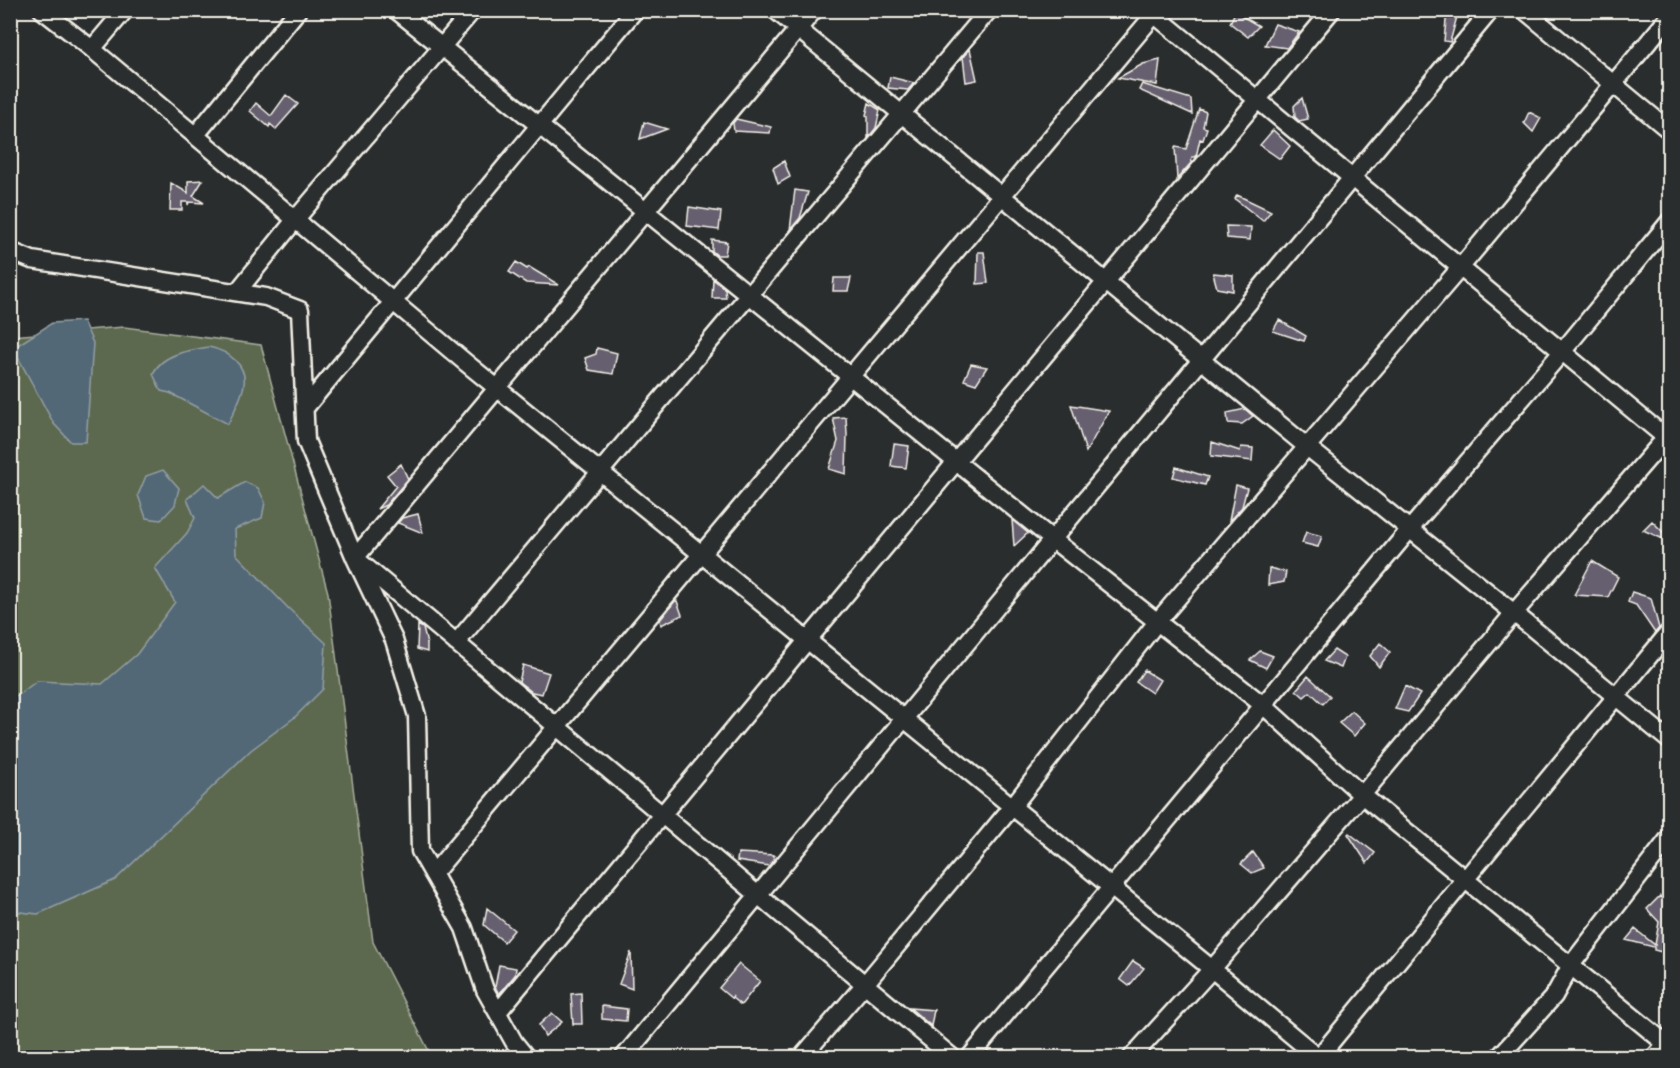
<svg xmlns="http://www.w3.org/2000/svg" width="1680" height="1068" font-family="Mynerve,sans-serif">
<rect width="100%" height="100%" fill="#2a2d2e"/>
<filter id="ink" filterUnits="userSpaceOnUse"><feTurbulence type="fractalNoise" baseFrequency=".0167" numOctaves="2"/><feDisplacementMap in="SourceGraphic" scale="12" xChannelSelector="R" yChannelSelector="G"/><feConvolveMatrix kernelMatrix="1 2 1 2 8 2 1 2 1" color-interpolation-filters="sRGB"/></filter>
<g filter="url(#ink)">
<path fill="#5d6950" stroke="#a8ad9c" stroke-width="1.5" d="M124,327L261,345L328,593L373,942L432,1057L11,1058V336Z"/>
<path fill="#526876" stroke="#939fa4" stroke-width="1.5" d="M83,321L93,343L86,442H71L54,424L13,348L52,323Z
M209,347C228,351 250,366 243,389C240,401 233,413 228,424L170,393L161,391L153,374C161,354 190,350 209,347Z
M163,470L179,488L175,505L161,520L146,518L138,495L146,476Z
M245,482L258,488L265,502L262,518L235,529L236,554L288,608L326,643L323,689L295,717L251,750L115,880L38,914L11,911V700L37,681L102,684L137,654L175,602L155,568L187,533L195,518L187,499L204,484L218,498Z"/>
<path fill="#665f70" stroke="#f4f1e8" stroke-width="1.5" d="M1447,10L1458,13L1450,42L1444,41Z
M1235,12L1259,26L1248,37L1230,23Z
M1275,24L1299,32L1287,48L1265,45Z
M970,49L977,80L966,82L963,57Z
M1160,60L1157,85L1118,78L1143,64Z
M890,77L914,83L908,90L888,88Z
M1142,84L1191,99L1192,114L1139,90Z
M286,95L298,104L276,129L270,124L269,127L250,111L256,103L271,116Z
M1302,98L1308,119L1299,121L1295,117L1294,106Z
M869,103L880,110L876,128L868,138V116L866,115Z
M1199,109L1206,112L1203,127L1207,128L1203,140L1200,139L1196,157H1192L1191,163L1177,179L1175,147L1186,149Z
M1529,112L1541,118L1533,132L1524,123Z
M736,119L771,127L770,133L734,131L733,123Z
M644,122L667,129L640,139Z
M1273,130L1290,146L1280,159L1260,145Z
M784,161L790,177L778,184L773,168Z
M203,180L193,196L204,203L189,202L188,205V202H182V210H170L171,183L188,193V181Z
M795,190L808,192L800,218L790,230Z
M1237,195L1271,211L1263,221L1235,199Z
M689,207L721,212L719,230L687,226Z
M1226,226L1251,227L1250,240L1227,238Z
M712,240L727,242L725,255H717L712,251Z
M978,252H984L988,283L977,284Z
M516,262L527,269L529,267L559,285L526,283L509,272Z
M1213,273L1233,275V291L1217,288Z
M834,278H851L848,291H833Z
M713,279L725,289L726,298H712Z
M1279,320L1306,336L1304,341L1273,331Z
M597,348L617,353L613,374L589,370L585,358L596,354Z
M971,364L987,367L976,384L964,380Z
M1071,405L1109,411L1086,452Z
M1245,409L1253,416L1242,424L1228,423L1227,413Z
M846,417L847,434L846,474L829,469L838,441L833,418Z
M1212,442L1240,451L1241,447L1253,448L1252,461L1211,456Z
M894,444L909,446L906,468L891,466Z
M401,464L408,479L386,505L377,509L396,486L387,475Z
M1176,467L1208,477L1205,485L1173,477Z
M1236,485L1247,488L1242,507L1229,521Z
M418,514L423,533L398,523L402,518Z
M1012,520L1028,533L1014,546Z
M1652,521L1670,539V542L1643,530Z
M1306,532L1322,536L1318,547L1302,543Z
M1592,561L1618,577L1608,597L1574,595Z
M1269,568L1286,572L1284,582L1268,585Z
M1632,592L1651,598L1659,628L1655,633L1636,605L1628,602Z
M675,601H677L682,615L661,625L660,620Z
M418,625L423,628L427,644V652L417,649Z
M1380,643L1390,652L1379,667L1370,656Z
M1334,650L1345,657L1341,668L1324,661Z
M1260,651L1273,656L1266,668L1250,660Z
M523,665L549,673L542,694L532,692L519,682Z
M1144,670L1160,680L1152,693L1136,682Z
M1308,676L1330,696L1323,704L1310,692L1304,697L1296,690Z
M1405,686L1420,694L1408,712L1395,709Z
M1352,711L1365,723L1354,736L1339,723Z
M1349,833L1375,853L1367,863L1348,834Z
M1253,852L1264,868L1252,873L1241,864Z
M738,853L774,855V859L769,866L737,861Z
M1664,895L1670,896V933L1668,931L1662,952L1654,950V947L1626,940L1635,929L1655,945L1659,922L1647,909L1660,896L1663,900Z
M487,908L514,930L504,942L484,925Z
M631,952L632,989L619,984Z
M1133,961L1144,968L1129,986L1120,979Z
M739,964L760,981L741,1005L732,998L733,996L731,998L719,988Z
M499,965L516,968L515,975L499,994L495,987Z
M581,993L582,1024H573L571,994Z
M602,1006L627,1009L626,1021L602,1019Z
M910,1008L934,1010L931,1026Z
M552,1013L562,1022L545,1036L539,1025Z"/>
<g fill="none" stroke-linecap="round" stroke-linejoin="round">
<g stroke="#f4f1e8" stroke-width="21">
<path id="minor" d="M42,10L92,49L465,362L1212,969L1319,1058
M396,10L1052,539L1263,705L1362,795L1670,1047
M775,10L1306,446L1514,613L1670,741
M814,10L355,558L953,1058
M1149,10L1670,441
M1524,10L1670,131
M92,49L125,10
M195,136L298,10
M10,251L32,260L266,297L300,310L306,441L355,558L394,640L417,716L420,851L464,928L485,990L514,1042L527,1058
M237,292L295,220L473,10
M305,408L635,10
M456,643L989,10
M433,874L1158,10
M498,1012L1332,10
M623,1058L1491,10
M801,1058L865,984L1012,807L1157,622L1460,268L1670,16
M969,1058L1410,529L1562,352L1670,221
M1131,1058L1212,969L1362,795L1514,613L1670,433
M1318,1058L1670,631
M1498,1058L1554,996L1571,965L1670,837
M1654,1058L1670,1039"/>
</g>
<use href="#minor" stroke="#2a2d2e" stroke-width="16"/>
</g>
</g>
<rect width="1680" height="1068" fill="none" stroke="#2a2d2e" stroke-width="36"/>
<rect x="18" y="18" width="1644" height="1032" fill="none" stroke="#f4f1e8" stroke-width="2" filter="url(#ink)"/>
</svg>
